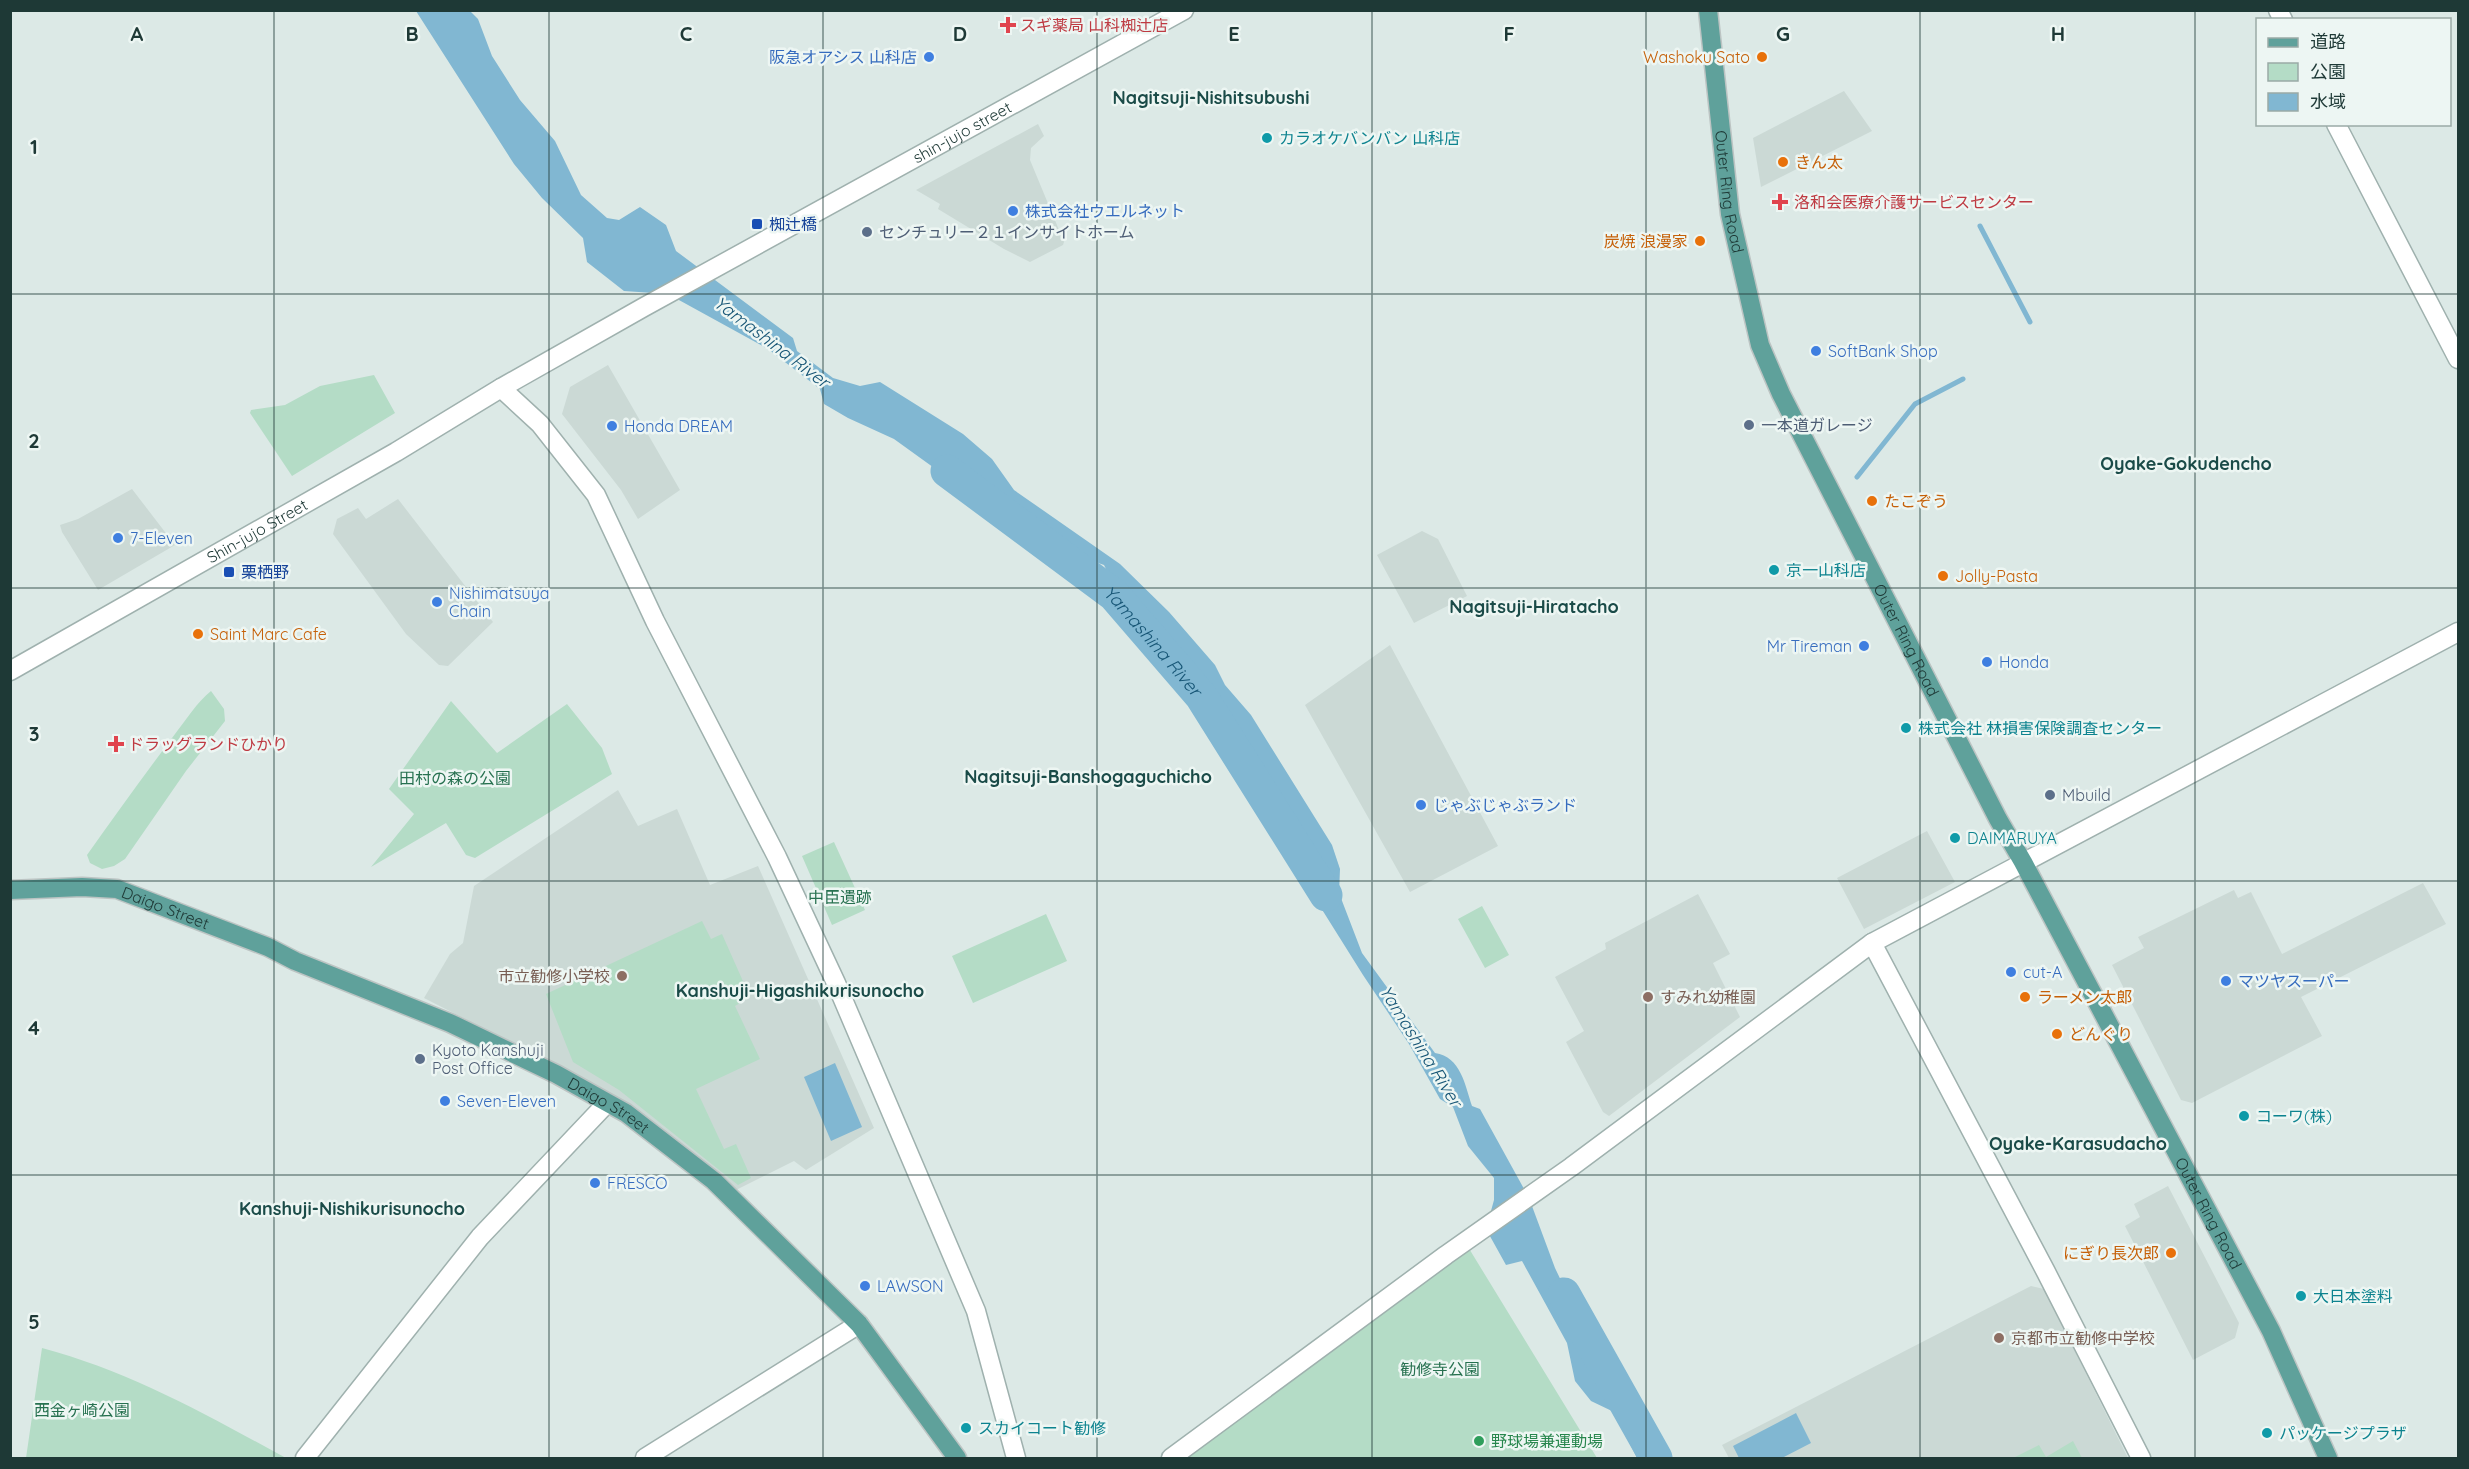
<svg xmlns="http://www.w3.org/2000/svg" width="2469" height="1469" font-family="Quicksand,'Noto Sans JP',sans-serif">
<rect width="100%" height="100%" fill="#dce9e6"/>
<path fill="#cbd9d5" d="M1844,91L1872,131L1761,187L1753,138Z
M1038,124L1044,136L1031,148L1030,160L1064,242L1063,245L1030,262L1004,249L938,209L940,204L916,190Z
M608,365L680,490L638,519L621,490L562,414L570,387Z
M132,489L175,545L98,590L62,532L60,525L78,519Z
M398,499L493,622L448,666L439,665L406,634L333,534L337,519L358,508L366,519Z
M1422,531L1438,539L1467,596L1414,623L1377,555Z
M1390,645L1498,846L1410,892L1305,705Z
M618,790L638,826L677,809L710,885L758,866L874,1128L806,1170L794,1161L736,1190L633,1110L565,1070L424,998L450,954L463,943L474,886Z
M1927,831L1955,882L1864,929L1837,878Z
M2423,883L2446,924L2301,997L2322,1036L2192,1103L2181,1100L2112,965L2144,948L2138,937L2234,890L2238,898L2251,892L2282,954Z
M1698,894L1730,954L1713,963L1740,1017L1609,1116L1603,1112L1566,1042L1584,1031L1555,977L1606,949L1605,943Z
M2168,1186L2239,1323L2235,1338L2193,1360L2125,1226L2140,1217L2134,1204Z
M2031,1286L2044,1289L2128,1458H1729L1722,1445Z"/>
<path fill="#b4dcc6" d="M374,375L395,413L292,476L250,413L251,410L285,405L320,386Z
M211,691L224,709L225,721L186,771L125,859L114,866L102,869L90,863L87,855C116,814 145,774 175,734C186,720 197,702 211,691Z
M451,701L497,753L567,704L602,748L612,774L475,858L466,855L446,823L371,867L414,814L389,789Z
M834,842L865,910L832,925L802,856Z
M1482,906L1509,955L1485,968L1458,919Z
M1046,914L1067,961L973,1003L952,956Z
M702,921L711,939L722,934L750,997L735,1006L760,1059L696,1089L724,1149L736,1144L751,1178L738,1185L619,1090L573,1062L546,994Z
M1465,1242L1597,1458H1171Z
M42,1348C129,1371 207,1415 286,1458H26Z
M2073,1441L2082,1458H2013L2039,1445L2046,1457Z"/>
<path fill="#81b7d2" d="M416,11H470L478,19L492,56L520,100L555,141L581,195L607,218L619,220L640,207L666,225L676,251L793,338L797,351L833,378L860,386L880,382L963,434L992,459L1014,490L1120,564L1169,612L1215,665L1225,685L1251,715L1332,845L1340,869L1339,893L1362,953L1435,1053C1461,1057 1465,1085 1472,1106L1480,1109L1529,1198L1555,1268L1590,1341L1608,1358L1612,1370L1622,1377L1636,1411L1643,1413L1648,1421L1644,1427L1652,1436L1659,1458H1637L1614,1412L1591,1401L1575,1381L1567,1343L1522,1261L1506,1265L1486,1229L1494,1200V1178L1468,1146L1453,1107L1440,1099L1409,1044L1363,975L1316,900L1287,812L1244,747L1219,738L1212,693L1172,671L1167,632L1116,589L1104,565L1084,558L1034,526L1020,507L997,499L955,494L937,470L894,439L848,418L824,404L820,389L768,349L668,294L624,291L587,262L583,238L542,198L514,164Z
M835,1063L862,1127L831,1141L804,1077Z
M1796,1413L1811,1443L1782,1458H1739L1733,1446Z"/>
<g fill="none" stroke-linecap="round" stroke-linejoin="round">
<path stroke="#81b7d2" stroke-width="5" d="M1980,226L2030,322
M1857,477L1915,404L1963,379"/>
<g stroke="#81b7d2" stroke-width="33">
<path id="s1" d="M947,471L1114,595L1201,696L1326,895"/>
<path d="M1564,1294L1656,1458"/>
</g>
<g stroke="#9fb1ae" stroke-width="21">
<g id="minor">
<path d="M2278,10L2283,20"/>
<path d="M2336,124L2458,359"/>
<path d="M501,388L540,424L596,495L655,621L777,857L836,983L976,1311L1016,1458"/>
<path id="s2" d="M10,671L396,452L501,388L644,307L1184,10"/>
<path d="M1872,943L2046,1272L2141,1458"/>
<path d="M305,1458L480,1237L607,1103"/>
<path d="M645,1458L859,1324"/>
<path d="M1171,1458L1446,1255L1571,1167L1872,943L2458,632"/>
</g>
</g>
<g stroke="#bcc4c3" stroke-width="21">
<g id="major">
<path id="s3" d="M1708,10L1730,214L1760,345L1781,394L1998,819L2023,862L2271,1331L2328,1458"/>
<path id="s4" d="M10,890L82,887L117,889L268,947L295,961L450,1023L556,1074L626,1113L714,1181L859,1324L957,1458"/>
</g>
</g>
<use href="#minor" stroke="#fff" stroke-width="18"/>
<use href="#major" stroke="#5fa19b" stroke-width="18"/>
</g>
<path fill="none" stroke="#1e3936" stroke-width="1.5" stroke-opacity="0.55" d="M274,10V1458M549,10V1458M823,10V1458M1097,10V1458M1372,10V1458M1646,10V1458M1920,10V1458M2195,10V1458M10,294H2458M10,588H2458M10,881H2458M10,1175H2458"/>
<g fill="#e0444e" stroke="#edf6f3" stroke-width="2">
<path d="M1005 16h6v6h6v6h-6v6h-6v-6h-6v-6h6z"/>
<path d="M1777 193h6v6h6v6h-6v6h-6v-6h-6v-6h6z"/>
<path d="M113 735h6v6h6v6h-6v6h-6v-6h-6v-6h6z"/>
</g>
<g fill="#3f7fe0" stroke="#edf6f3" stroke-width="2">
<circle cx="929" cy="57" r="6"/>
<circle cx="1013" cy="211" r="6"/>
<circle cx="1816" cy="351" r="6"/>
<circle cx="612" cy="426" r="6"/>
<circle cx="118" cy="538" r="6"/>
<circle cx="437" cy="602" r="6"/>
<circle cx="1864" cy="646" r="6"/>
<circle cx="1987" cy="662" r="6"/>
<circle cx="1421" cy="805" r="6"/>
<circle cx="2011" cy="972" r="6"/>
<circle cx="2226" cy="981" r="6"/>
<circle cx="445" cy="1101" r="6"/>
<circle cx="595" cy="1183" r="6"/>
<circle cx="865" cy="1286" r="6"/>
</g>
<g fill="#e8710a" stroke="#edf6f3" stroke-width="2">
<circle cx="1762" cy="57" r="6"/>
<circle cx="1783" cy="162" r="6"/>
<circle cx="1700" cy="241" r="6"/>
<circle cx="1872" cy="501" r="6"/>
<circle cx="1943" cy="576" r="6"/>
<circle cx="198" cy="634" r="6"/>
<circle cx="2025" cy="997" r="6"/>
<circle cx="2057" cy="1034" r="6"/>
<circle cx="2171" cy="1253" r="6"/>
</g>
<g fill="#0f9aa8" stroke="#edf6f3" stroke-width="2">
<circle cx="1267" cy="138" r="6"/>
<circle cx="1774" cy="570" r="6"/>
<circle cx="1906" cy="728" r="6"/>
<circle cx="1955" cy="838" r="6"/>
<circle cx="2244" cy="1116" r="6"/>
<circle cx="2301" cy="1296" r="6"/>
<circle cx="966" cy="1428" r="6"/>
<circle cx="2267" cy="1433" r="6"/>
</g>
<g fill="#1a4fb4" stroke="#edf6f3" stroke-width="2">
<rect x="751" y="218" width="12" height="12" rx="3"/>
<rect x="223" y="566" width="12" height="12" rx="3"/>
</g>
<g fill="#5c6f8a" stroke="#edf6f3" stroke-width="2">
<circle cx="867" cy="232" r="6"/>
<circle cx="1749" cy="425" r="6"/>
<circle cx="2050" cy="795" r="6"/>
<circle cx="420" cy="1059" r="6"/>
</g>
<g fill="#8d6e63" stroke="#edf6f3" stroke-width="2">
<circle cx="622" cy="976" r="6"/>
<circle cx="1648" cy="997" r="6"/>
<circle cx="1999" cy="1338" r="6"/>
</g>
<circle fill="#2e9e5b" stroke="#edf6f3" stroke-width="2" cx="1479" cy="1441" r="6"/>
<g text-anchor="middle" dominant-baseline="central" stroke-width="5" stroke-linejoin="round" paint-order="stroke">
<g font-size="16" fill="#be3a42" stroke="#edf6f3" text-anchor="start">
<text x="1020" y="25">スギ薬局 山科椥辻店</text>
<text x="1794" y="202">洛和会医療介護サービスセンター</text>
<text x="128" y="744">ドラッグランドひかり</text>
</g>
<g font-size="16" fill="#366cbe" stroke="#edf6f3" text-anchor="start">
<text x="917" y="57" text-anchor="end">阪急オアシス 山科店</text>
<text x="1025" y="211">株式会社ウエルネット</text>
<text x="1828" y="351">SoftBank Shop</text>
<text x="624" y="426">Honda DREAM</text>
<text x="130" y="538">7-Eleven</text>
<text x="449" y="593">Nishimatsuya<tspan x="449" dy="18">Chain</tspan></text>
<text x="1852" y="646" text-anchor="end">Mr Tireman</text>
<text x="1999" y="662">Honda</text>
<text x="1433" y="805">じゃぶじゃぶランド</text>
<text x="2023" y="972">cut-A</text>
<text x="2238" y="981">マツヤスーパー</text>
<text x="457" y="1101">Seven-Eleven</text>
<text x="607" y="1183">FRESCO</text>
<text x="877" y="1286">LAWSON</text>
</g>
<g font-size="16" fill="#c56008" stroke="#edf6f3" text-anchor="start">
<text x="1750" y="57" text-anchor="end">Washoku Sato</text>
<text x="1795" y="162">きん太</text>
<text x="1688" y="241" text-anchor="end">炭焼 浪漫家</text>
<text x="1884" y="501">たこぞう</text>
<text x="1955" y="576">Jolly-Pasta</text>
<text x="210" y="634">Saint Marc Cafe</text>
<text x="2037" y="997">ラーメン太郎</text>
<text x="2069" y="1034">どんぐり</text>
<text x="2159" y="1253" text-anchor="end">にぎり長次郎</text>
</g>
<g font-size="16" fill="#1e3936" stroke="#edf6f3">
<text stroke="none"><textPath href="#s2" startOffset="1094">shin-jujo street</textPath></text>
<text stroke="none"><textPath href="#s3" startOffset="183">Outer Ring Road</textPath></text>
<text stroke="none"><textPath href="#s2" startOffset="284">Shin-jujo Street</textPath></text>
<text stroke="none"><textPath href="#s3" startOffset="669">Outer Ring Road</textPath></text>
<text stroke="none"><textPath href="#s4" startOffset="159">Daigo Street</textPath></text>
<text stroke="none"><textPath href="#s4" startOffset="645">Daigo Street</textPath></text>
<text stroke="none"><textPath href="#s3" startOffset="1317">Outer Ring Road</textPath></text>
</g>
<g font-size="16" fill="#0d838f" stroke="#edf6f3" text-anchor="start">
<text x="1279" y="138">カラオケバンバン 山科店</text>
<text x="1786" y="570">京一山科店</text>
<text x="1918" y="728">株式会社 林損害保険調査センター</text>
<text x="1967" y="838">DAIMARUYA</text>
<text x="2256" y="1116">コーワ(株)</text>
<text x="2313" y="1296">大日本塗料</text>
<text x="978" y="1428">スカイコート勧修</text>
<text x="2279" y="1433">パッケージプラザ</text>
</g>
<g font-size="16" fill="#164399" stroke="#edf6f3" text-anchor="start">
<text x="769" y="224">椥辻橋</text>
<text x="241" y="572">栗栖野</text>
</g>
<g font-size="16" fill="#4e5e75" stroke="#edf6f3" text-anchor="start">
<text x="879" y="232">センチュリー２１インサイトホーム</text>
<text x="1761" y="425">一本道ガレージ</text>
<text x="2062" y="795">Mbuild</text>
<text x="432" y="1050">Kyoto Kanshuji<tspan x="432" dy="18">Post Office</tspan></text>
</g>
<g font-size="16" fill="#277150" stroke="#edf6f3">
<text x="455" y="778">田村の森の公園</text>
<text x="840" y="897">中臣遺跡</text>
<text x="1440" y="1369">勧修寺公園</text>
<text x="82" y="1410">西金ヶ崎公園</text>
</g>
<g font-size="16" fill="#785e54" stroke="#edf6f3" text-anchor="start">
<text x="610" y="976" text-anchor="end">市立勧修小学校</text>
<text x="1660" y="997">すみれ幼稚園</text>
<text x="2011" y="1338">京都市立勧修中学校</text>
</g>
<g font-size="16" fill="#27864d" stroke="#edf6f3" text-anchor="start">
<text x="1491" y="1441">野球場兼運動場</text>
</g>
<g font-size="18" font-weight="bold" fill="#1a4b48" stroke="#edf6f3">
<text x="1211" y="97">Nagitsuji-Nishitsubushi</text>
<text x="2186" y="463">Oyake-Gokudencho</text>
<text x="1534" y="606">Nagitsuji-Hiratacho</text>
<text x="1088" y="776">Nagitsuji-Banshogaguchicho</text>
<text x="800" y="990">Kanshuji-Higashikurisunocho</text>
<text x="2078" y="1143">Oyake-Karasudacho</text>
<text x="352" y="1208">Kanshuji-Nishikurisunocho</text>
</g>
<g font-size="18" font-style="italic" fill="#175676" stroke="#edf6f3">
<text transform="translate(772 342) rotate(37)">Yamashina River</text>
<text stroke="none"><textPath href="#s1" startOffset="268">Yamashina River</textPath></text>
<text transform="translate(1421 1046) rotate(58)">Yamashina River</text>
</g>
</g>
<g font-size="20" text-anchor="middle" font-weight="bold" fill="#1e3936" stroke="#edf6f3" stroke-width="5" stroke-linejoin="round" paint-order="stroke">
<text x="137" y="41">A</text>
<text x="412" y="41">B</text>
<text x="686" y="41">C</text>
<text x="960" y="41">D</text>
<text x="1234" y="41">E</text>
<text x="1509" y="41">F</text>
<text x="1783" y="41">G</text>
<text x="2058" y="41">H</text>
<text x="34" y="154">1</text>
<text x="34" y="448">2</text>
<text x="34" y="741">3</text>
<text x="34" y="1035">4</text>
<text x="34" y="1329">5</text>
</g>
<rect width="2469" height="1469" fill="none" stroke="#1e3936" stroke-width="24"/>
<rect x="2256" y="18" width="195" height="108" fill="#edf6f3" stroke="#9aaaa7" stroke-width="1.5"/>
<rect x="2268" y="38" width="30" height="9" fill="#5fa19b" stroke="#9aaaa7" stroke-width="1.5"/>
<text x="2310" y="48" font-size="18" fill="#1e3936">道路</text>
<rect x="2268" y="63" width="30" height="18" fill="#b4dcc6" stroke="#9aaaa7" stroke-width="1.5"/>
<text x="2310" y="78" font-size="18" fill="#1e3936">公園</text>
<rect x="2268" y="93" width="30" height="18" fill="#81b7d2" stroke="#9aaaa7" stroke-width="1.5"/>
<text x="2310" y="108" font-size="18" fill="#1e3936">水域</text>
</svg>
